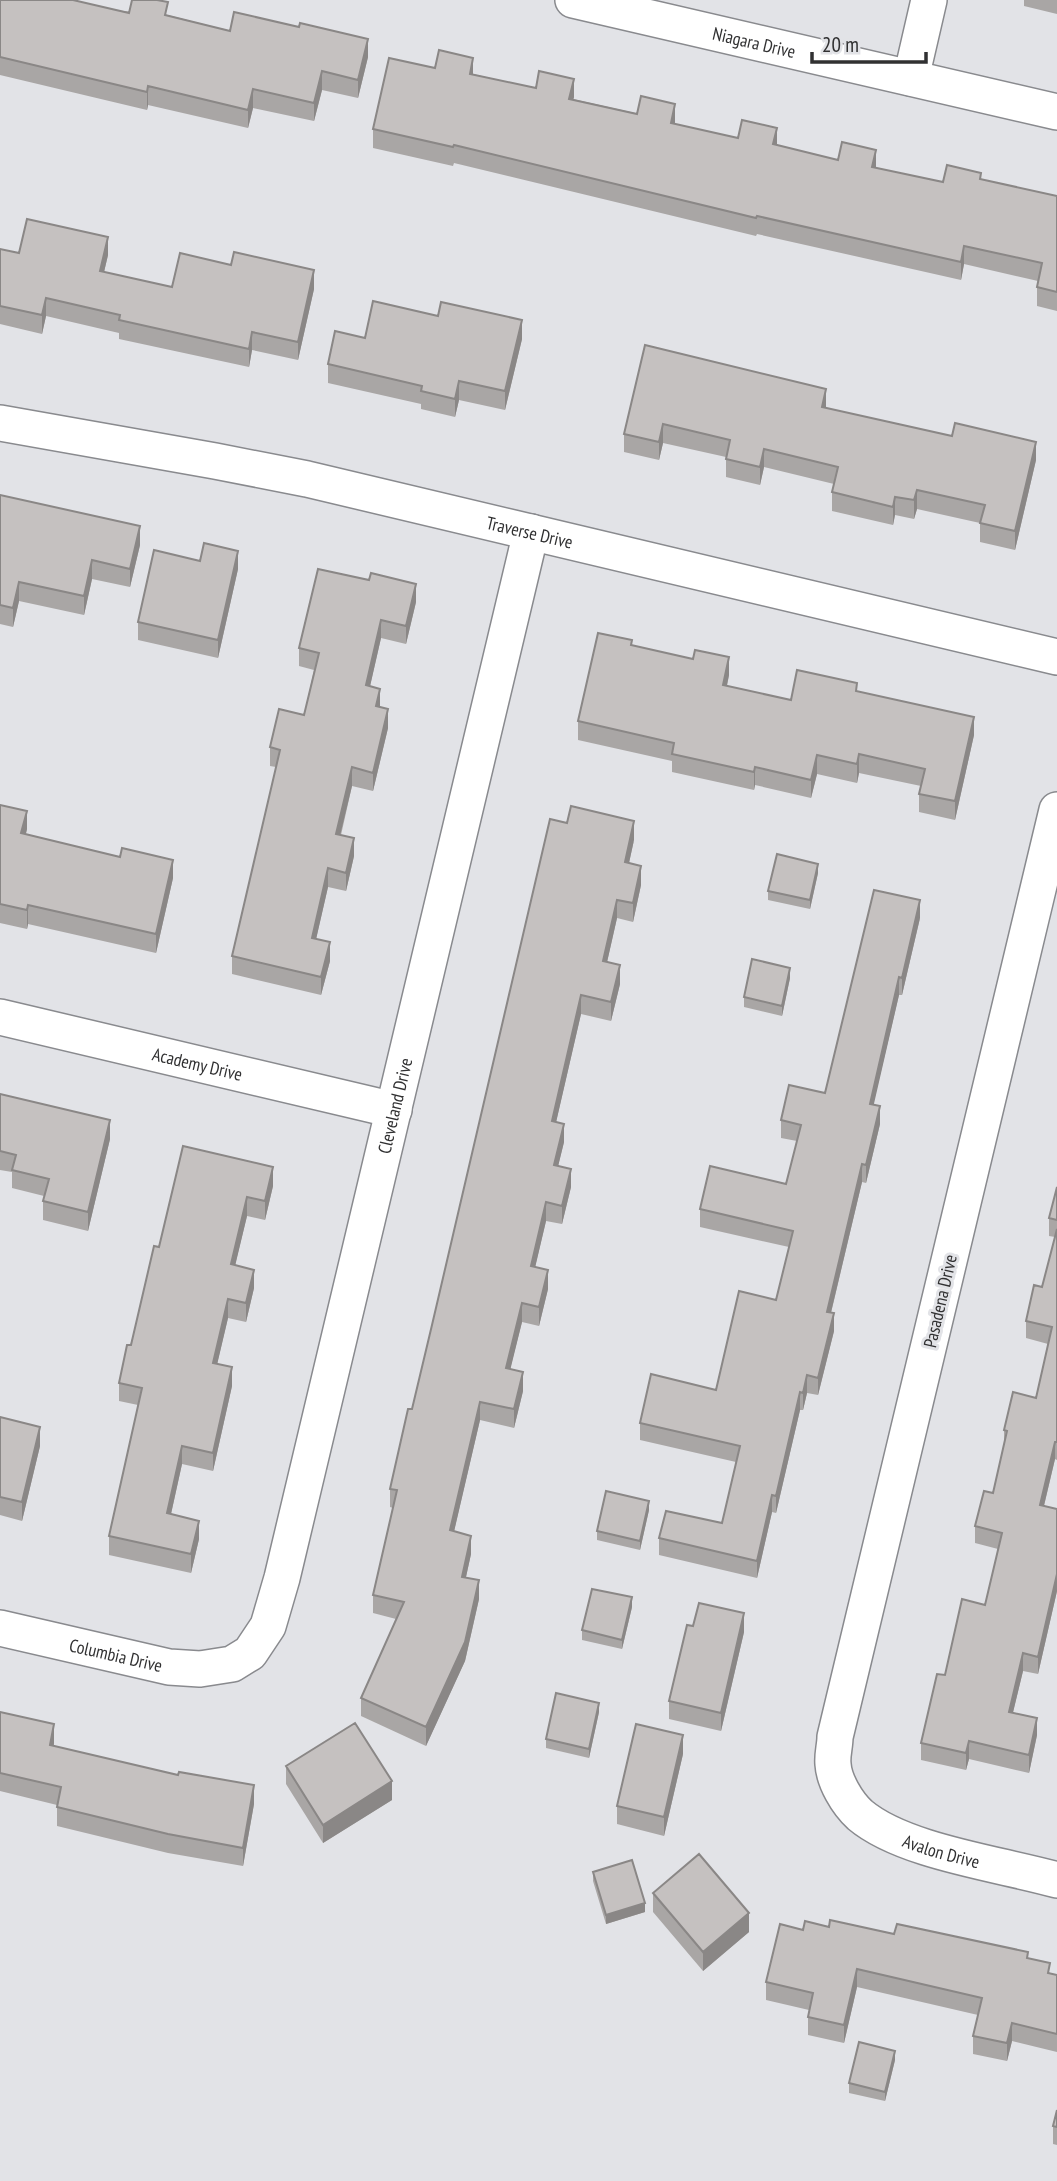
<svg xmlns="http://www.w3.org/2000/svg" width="1057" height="2181" font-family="'PT Sans Narrow',sans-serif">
<rect width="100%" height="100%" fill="#e2e3e7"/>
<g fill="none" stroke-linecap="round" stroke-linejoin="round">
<g stroke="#898a8e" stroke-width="38">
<g id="street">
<path id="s1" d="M573,0L1057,112"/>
<path d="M911,78L929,0"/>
<path id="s2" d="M0,423L215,461L307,479L1057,657"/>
<path id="s3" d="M1057,810L835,1737C835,1746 832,1755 833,1764C834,1781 847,1803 860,1815C904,1852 1001,1864 1057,1880"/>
<path id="s4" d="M0,1017L394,1110"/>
<path id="s5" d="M0,1628L169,1667L200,1669L232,1664L250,1653L268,1626L282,1578L531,532"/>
</g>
</g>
<use href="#street" stroke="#fff" stroke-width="35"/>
</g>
<path fill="#a9a6a5" d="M0,0L168,15L230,31L368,57L358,98L322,90L314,121L253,108L248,128L148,105L147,110L0,75Z
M1024,0H1057V14L1024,6Z
M435,68L473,74L574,97L573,99L675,122V124L738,138L777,145L838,160L943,182L981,179L1057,196V311L1037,306V287L1038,281L964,264L961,280L757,234L756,236L454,163L453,166L373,148V129Z
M0,249L19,253L108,255L104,272L172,287L314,289L298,360L252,350L249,367L119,339V333L46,316L42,334L0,324Z
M365,338L522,339L505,410L459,400L455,417L421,409V404L328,383V364Z
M645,345L826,408L1036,460L1015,550L980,542V523L917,509L914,519L895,515L893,525L832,511V492L834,484L764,467L760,485L726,477V457L663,443L659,460L624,452V434Z
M0,495L140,545L130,587L92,579L84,615L19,601L13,627L0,624Z
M200,561L238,569L218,658L138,640V622Z
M416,602L406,644L381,638L370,686L380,707L388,728L373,791L352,786L341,835L354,856L346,891L328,887L316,939L330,961L321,995L232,974V956L276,767L270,766V747L304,715L314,670L299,666V648Z
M632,646L729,675L727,686L791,700L857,691L974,735L955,820L919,812V794L921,786L859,773L857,783L817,774L811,798L755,785L754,790L672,772V761L578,740V721Z
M0,805L27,829L26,834L173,878L156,953L28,924L27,929L0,923Z
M634,840L629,863L641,885L633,922L617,918L607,962L620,984L611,1021L581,1014L556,1122L564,1142L558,1166L571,1187L562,1224L546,1221L535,1267L548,1289L539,1326L522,1322L510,1369L523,1391L514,1428L480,1420L454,1531L471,1554L466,1577L479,1599L465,1661L426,1746L361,1716V1698L396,1619L373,1613V1595L393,1508L390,1507V1489L412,1409Z
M818,873L810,909L768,900V891Z
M920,918L902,995H899L873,1105L880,1124L866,1183L862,1182L831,1313L834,1331L818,1395L807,1393L803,1410H800L776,1513L772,1512L757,1578L659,1555V1538L722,1523L736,1462L640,1440V1423L716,1390L776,1300L789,1247L700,1227V1209L786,1184L797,1141L781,1138V1120L825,1093Z
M790,978L782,1016L744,1007V997Z
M0,1094L110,1139L88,1231L43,1220V1201L44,1196L12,1188V1172L0,1170Z
M183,1146L273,1186L265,1220L247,1216L235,1265L254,1288L246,1322L228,1318L217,1364L232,1386L213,1471L182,1464L171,1514L199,1539L191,1573L109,1555V1536L138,1405L119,1401V1383L159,1247Z
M1057,1187V1460L1055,1459L1044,1506L1057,1509V1591L1038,1674L1023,1671L1013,1712L1037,1735L1029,1773L969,1759L966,1770L921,1760V1743L945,1675L985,1605L998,1549L975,1543V1526L993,1493L1004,1444V1430L1036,1398L1048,1344L1026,1338V1321L1042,1287L1055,1237L1049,1236V1218Z
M0,1417L40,1446L22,1521L0,1515Z
M649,1510L640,1550L597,1540V1531Z
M632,1607L622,1649L582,1640V1630Z
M693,1626L744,1632L721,1731L669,1719V1701Z
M0,1712L54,1743V1746L254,1804L243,1866L168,1853L57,1826V1805L0,1791Z
M599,1712L589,1758L546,1748V1739Z
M683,1754L664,1836L617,1824V1806Z
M286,1766L392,1800L323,1843L286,1784Z
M593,1872L645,1912L606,1924L593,1881Z
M653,1893L749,1932L703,1971L653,1912Z
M829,1927L894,1934L1028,1958L1050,1973L1057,1975V2052L1012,2041L1007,2061L973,2054V2036L978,2015L857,1987L844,2043L808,2035V2017L809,2010L766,2000V1982L803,1930Z
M895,2060L885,2101L849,2093V2083Z
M1057,2110V2145L1053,2144V2126Z"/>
<path fill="#8a8786" d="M368,39V57L358,98V80Z
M473,58V76L470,74Z
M322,71V90L314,121V103Z
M574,79V97L569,117V99Z
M148,86V105L147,110V92Z
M253,89V108L248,128V110Z
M675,104V122L671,141V123Z
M777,128V147L773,144Z
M876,150V168L872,167Z
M108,237V255L100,289V271Z
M964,246V264L961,280V262Z
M314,270V289L298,360V342Z
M46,298V316L42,334V315Z
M522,320V339L505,410V391Z
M252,332V350L249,367V349Z
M459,381V400L455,417V399Z
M826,389V407L822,425V407Z
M663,424V443L659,460V442Z
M1036,442V460L1015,550V531Z
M764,449V467L760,485V467Z
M917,490V509L914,519V500Z
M895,497V515L893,525V507Z
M140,526V545L130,587V569Z
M238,551V569L218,658V640Z
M92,560V579L84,615V596Z
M19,582V601L13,627V608Z
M416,584V602L406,644V626Z
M381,620V638L366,704V685Z
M729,657V675L723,703V685Z
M380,689V707L376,706Z
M388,709V728L373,791V773Z
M974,717V735L955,820V801Z
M859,754V773L857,783V764Z
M817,755V774L811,798V780Z
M352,767V786L336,852V834Z
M755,767V785L754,790V772Z
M27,811V829L21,851V833Z
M634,821V840L625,881V862Z
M354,838V856L346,891V873Z
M173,860V878L156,953V934Z
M818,864V873L810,909V900Z
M641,866V885L633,922V903Z
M328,868V887L312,957V938Z
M617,900V918L603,980V961Z
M920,900V918L902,995V978Z
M28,905V924L27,929V910Z
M330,942V961L321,995V977Z
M620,965V984L611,1021V1002Z
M790,968V978L782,1016V1006Z
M899,977V995L870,1121V1104Z
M581,995V1014L552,1140V1121Z
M880,1106V1124L866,1183V1165Z
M110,1120V1139L88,1231V1212Z
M564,1124V1142L554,1183V1165Z
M862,1164V1182L827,1329V1312Z
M273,1167V1186L265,1220V1201Z
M571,1169V1187L562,1224V1206Z
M247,1197V1216L231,1283V1264Z
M546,1202V1221L531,1285V1266Z
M254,1270V1288L246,1322V1303Z
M548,1270V1289L539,1326V1307Z
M228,1299V1318L213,1382V1363Z
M522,1303V1322L506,1387V1368Z
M834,1313V1331L818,1395V1378Z
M232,1367V1386L213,1471V1453Z
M523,1372V1391L514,1428V1409Z
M807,1375V1393L803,1410V1393Z
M800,1392V1410L776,1513V1496Z
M480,1402V1420L450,1549V1530Z
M40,1427V1446L22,1521V1502Z
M1055,1442V1459L1040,1522V1505Z
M182,1446V1464L167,1532V1513Z
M772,1495V1512L757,1578V1561Z
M649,1501V1510L640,1550V1541Z
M199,1521V1539L191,1573V1554Z
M471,1536V1554L462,1595V1577Z
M1057,1574V1591L1038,1674V1657Z
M479,1580V1599L465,1661L426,1746V1727Z
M632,1597V1607L622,1649V1640Z
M744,1613V1632L721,1731V1713Z
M1023,1653V1671L1009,1729V1712Z
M599,1703V1712L589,1758V1749Z
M1037,1718V1735L1029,1773V1755Z
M54,1724V1743L50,1763V1745Z
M683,1735V1754L664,1836V1817Z
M969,1741V1759L966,1770V1753Z
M392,1781V1800L323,1843V1825Z
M254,1785V1804L243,1866V1848Z
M645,1903V1912L606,1924V1915Z
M749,1913V1932L703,1971V1952Z
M857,1969V1987L844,2043V2025Z
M1012,2023V2041L1007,2061V2043Z
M895,2051V2060L885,2101V2092Z"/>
<path fill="#c5c1c0" stroke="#8a8786" stroke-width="2" d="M0,0H73L129,13L132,0H157L168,2L165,15L230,31L234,12L299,27L300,23L368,39L358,80L322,71L314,103L253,89L248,110L148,86L147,92L0,57Z
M439,50L473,58L470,74L536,88L539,71L574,79L569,99L637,114L641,96L675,104L671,123L738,138L742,120L777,128L773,144L838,160L842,142L876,150L872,167L943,182L947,165L981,173L980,179L1057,196V292L1037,287L1042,263L964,246L961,262L757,216L756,218L454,145L453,147L373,129L389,58L435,68Z
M27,219L108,237L100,271L172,287L180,253L231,265L234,252L314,270L298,342L252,332L249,349L119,320L120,315L46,298L42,315L0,306V249L19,253Z
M373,301L438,316L441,302L522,320L505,391L459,381L455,399L421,391L422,386L328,364L335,331L365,338Z
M645,345L826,389L822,407L952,436L955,423L1036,442L1015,531L980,523L985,505L917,490L914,500L895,497L893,507L832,492L838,467L764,449L760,467L726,459L730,440L663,424L659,442L624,434Z
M0,495L140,526L130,569L92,560L84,596L19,582L13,608L0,605Z
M204,543L238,551L218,640L138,622L154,550L200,561Z
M318,569L369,580L371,573L416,584L406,626L381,620L366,685L380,689L376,706L388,709L373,773L352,767L336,834L354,838L346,873L328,868L312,938L330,942L321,977L232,956L280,750L270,747L279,709L304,715L319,653L299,648Z
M598,633L632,640L631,645L693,659L695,650L729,657L723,685L791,700L797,670L857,683L856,691L974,717L955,801L919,794L925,769L859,754L857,764L817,755L811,780L755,767L754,772L672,754L674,743L578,721Z
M0,805L27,811L21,833L120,857L122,848L173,860L156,934L28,905L27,910L0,904Z
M571,806L634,821L625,862L641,866L633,903L617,900L603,961L620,965L611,1002L581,995L552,1121L564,1124L554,1165L571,1169L562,1206L546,1202L531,1266L548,1270L539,1307L522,1303L506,1368L523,1372L514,1409L480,1402L450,1530L471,1536L462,1577L479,1580L465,1642L426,1727L361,1698L404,1602L373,1595L397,1490L390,1489L408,1409H412L432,1325L550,819L567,823Z
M777,854L818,864L810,900L768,891Z
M874,890L920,900L902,978L899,977L870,1104L880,1106L866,1165L862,1164L827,1312L834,1313L818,1378L807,1375L803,1393L800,1392L776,1496L772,1495L757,1561L659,1538L666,1511L722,1523L740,1446L640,1423L651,1374L716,1390L739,1291L776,1300L793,1231L700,1209L710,1166L786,1184L801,1125L781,1120L789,1085L825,1093Z
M752,959L790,968L782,1006L744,997Z
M0,1094L110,1120L88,1212L43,1201L49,1179L12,1170L16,1155L0,1151Z
M183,1146L273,1167L265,1201L247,1197L231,1264L254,1270L246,1303L228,1299L213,1363L232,1367L213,1453L182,1446L167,1513L199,1521L191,1554L109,1536L142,1388L119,1383L127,1345H131L154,1246L159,1247Z
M1057,1187V1220L1049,1218Z
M1057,1229V1442H1055L1040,1505L1057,1509V1574L1038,1657L1023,1653L1009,1712L1037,1718L1029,1755L969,1741L966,1753L921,1743L937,1674L945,1675L962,1599L985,1605L1002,1533L975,1526L984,1491L993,1493L1007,1431L1004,1430L1013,1392L1036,1398L1052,1327L1026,1321L1034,1285L1042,1287Z
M0,1417L40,1427L22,1502L0,1497Z
M606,1491L649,1501L640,1541L597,1531Z
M592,1589L632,1597L622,1640L582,1630Z
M699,1603L744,1613L721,1713L669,1701L687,1625L693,1626Z
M556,1693L599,1703L589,1749L546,1739Z
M0,1712L54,1724L50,1745L178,1775L179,1772L254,1785L243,1848L168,1834L57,1807L61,1787L0,1773Z
M355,1723L392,1781L323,1825L286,1766Z
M636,1724L683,1735L664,1817L617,1806Z
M699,1854L749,1913L703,1952L653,1893Z
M632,1860L645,1903L606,1915L593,1872Z
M830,1920L894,1934L897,1924L1028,1952L1027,1958L1050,1963L1048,1973L1057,1975V2034L1012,2023L1007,2043L973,2036L982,1998L857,1969L844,2025L808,2017L813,1993L766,1982L780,1924L803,1930L805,1921L829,1927Z
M859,2042L895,2051L885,2092L849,2083Z
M1057,2110V2127L1053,2126Z"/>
<g text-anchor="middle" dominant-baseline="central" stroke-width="6" stroke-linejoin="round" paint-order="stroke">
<g font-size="18" fill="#313132" stroke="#e2e3e7">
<text stroke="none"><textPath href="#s1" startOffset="186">Niagara Drive</textPath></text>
<text stroke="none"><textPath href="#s2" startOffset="541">Traverse Drive</textPath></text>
<text stroke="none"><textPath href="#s4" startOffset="203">Academy Drive</textPath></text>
<text stroke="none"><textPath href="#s5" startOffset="826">Cleveland Drive</textPath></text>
<text transform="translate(940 1301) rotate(-77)">Pasadena Drive</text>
<text stroke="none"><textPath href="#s5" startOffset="119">Columbia Drive</textPath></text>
<text stroke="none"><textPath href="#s3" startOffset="1129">Avalon Drive</textPath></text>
</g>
</g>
<path d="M812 52v10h114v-10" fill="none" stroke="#313132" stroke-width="3.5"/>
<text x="822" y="52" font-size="21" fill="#313132" stroke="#e2e3e7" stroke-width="5" paint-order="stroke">20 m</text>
</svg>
